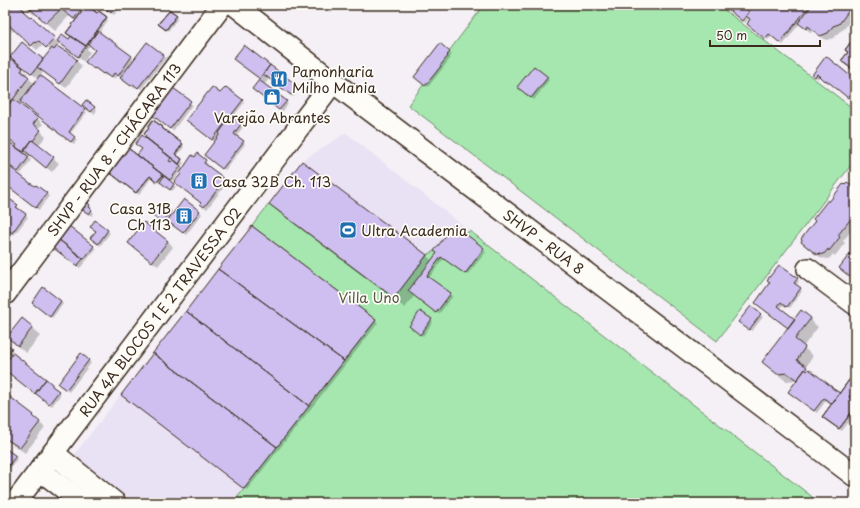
<svg xmlns="http://www.w3.org/2000/svg" width="860" height="508" font-family="'Playpen Sans',sans-serif">
<rect width="100%" height="100%" fill="#f4f0f6"/>
<filter id="ink" filterUnits="userSpaceOnUse"><feTurbulence type="fractalNoise" baseFrequency=".025" numOctaves="2"/><feDisplacementMap in="SourceGraphic" scale="8" xChannelSelector="R" yChannelSelector="G"/><feConvolveMatrix kernelMatrix="1 2 1 2 8 2 1 2 1" color-interpolation-filters="sRGB"/></filter>
<g filter="url(#ink)">
<path fill="#e9e1f4" d="M346,133L470,231L427,256L233,503H129L71,459L302,161Z"/>
<path fill="#a6e7b0" stroke="#708867" d="M484,5H718L855,110V160L717,341L408,105Z
M269,204L394,298L427,255L470,231L820,503H233L376,320L252,226Z"/>
<path fill="#0003" fill-rule="evenodd" d="M14,5H17L57,42L62,36L69,40L72,36L76,21L69,16L55,31L35,13L34,15L24,5H73L74,6L75,5H94L91,9L98,14L106,18L108,20L99,33L135,60L163,55L166,58L141,89L136,85L134,88L117,75L114,79L107,74L106,76L89,65L96,50L90,45L87,49L90,52L84,62L60,43L57,47L66,52L82,66L66,88L43,72L40,76L87,112L70,134L77,140L74,144L60,134L59,131L20,102L18,104L37,118L43,124L38,129L46,136L38,146L59,163L52,172L30,155L29,158L31,160L21,174L5,161V94L7,92L5,91V55L22,69L28,74L26,76L35,84L39,79L17,62L22,44L43,60L51,51L45,45L42,47L41,46L37,50L15,30L13,32L5,24V14ZM8,139L17,146L16,148L6,141Z
M102,5H122L114,15Z
M728,5H739L750,13L756,5H785L792,11L797,5H853L855,7V15L844,29L839,32L834,38L826,40L813,31L811,33L800,23L783,45L772,36L768,40L750,26L751,20L749,18L745,23L726,7Z
M176,16L178,18L168,31L162,27Z
M449,52L452,55L449,58L450,59L428,87L418,79Z
M826,58L855,81H854L855,83V94L851,99L829,82L827,83L820,76L818,79L813,75Z
M271,66L300,89L293,97L269,79L264,85L288,104L282,112L253,89Z
M547,78L549,80L534,100L521,90Z
M221,95L242,100L244,103L232,118L243,127L236,136L245,144L225,170L208,158L216,142L190,123Z
M190,102L192,105L173,131L156,117Z
M94,107L97,110L94,114L86,108Z
M162,127L164,130L184,147L177,156L184,163L181,166L184,169L197,155L208,164L206,166L220,176L227,183L207,209L203,206L180,172L173,181L155,168L154,170L176,187L172,191L161,182L160,184L152,177L139,195L112,174L137,157L143,149L145,138L147,136ZM171,156L175,159L171,164L167,161Z
M302,162L427,256L432,261L455,226L486,252L467,275L444,258L429,278L453,296L439,314L415,295L405,308L281,214L270,204Z
M5,168L35,187L36,186L49,196L39,210L5,184Z
M852,187L855,190V226L843,241L845,243L835,256L833,254L830,258L827,259L824,258L823,259L807,248L802,242L830,203Z
M5,198L17,206L19,209V210L28,217L14,235L5,228Z
M184,200L202,214L186,235L168,221L165,224L154,216L170,212L173,215Z
M86,203L92,208L91,210L94,213L92,216L85,211Z
M96,221L110,233L100,246L94,241L97,231Z
M144,223L168,241L173,247L158,266L134,248L129,243Z
M68,227L96,249L80,268L53,247Z
M252,227L378,323L247,490L124,398Z
M5,238L10,242L5,248H6L5,250Z
M5,253L11,258L5,266Z
M797,279L799,281L796,286L802,291L790,308L784,304L780,309L795,320L801,312L818,327L803,347L813,356L806,367L840,395L855,374V394L851,400L855,403V414L842,431L826,419L833,404L827,399L817,413L792,394L797,381L796,380L786,381L772,370L789,328L756,303Z
M61,301L63,304L52,318L33,303Z
M760,315L763,317L752,331L742,324Z
M431,320L433,322L423,336L412,328Z
M32,328L40,336L26,353L16,345L8,337Z
M5,344L14,352L12,354L44,379L61,394L52,406L5,370V366L10,359L6,356L5,357Z
M81,355L91,363L69,392L62,386Z
M5,394L33,416L45,428L25,453L5,439Z
M5,449L17,459L5,476Z"/>
<path fill="#cebff0" stroke="#3b2a1e" d="M13,5H18L24,10L23,11L31,18L32,17L55,38L46,48L39,41L36,43L35,42L31,46L9,25L7,27L5,25V13Z
M23,5H74L81,10L74,19L61,9L46,23L27,6L25,7Z
M87,5L97,13L99,11L107,17L86,46L66,33Z
M87,5L97,13L99,11L107,17L86,46L66,33Z
M101,5H118L111,13Z
M726,5H741L749,12L742,21L725,7Z
M754,5H787L792,9L795,5H810L780,43L769,34L765,39L747,24L750,19L746,16Z
M812,5H853L839,24L833,26L828,33L820,36L808,26L806,29L798,23Z
M170,10L177,15L166,30L158,24Z
M170,10L177,15L166,30L158,24Z
M98,31L132,56L118,76L114,73L111,78L104,73L103,74L95,68L94,69L85,62L95,50L88,44Z
M62,34L69,39L71,36L86,46L78,57L57,41Z
M853,39L855,41V71L841,61L848,52L845,50Z
M853,39L855,41V71L841,61L848,52L845,50Z
M22,42L43,59L32,74L10,57Z
M147,42L164,55L138,88L133,84L131,86L120,78Z
M440,43L450,52L447,55L448,56L440,66H441L425,86L414,77Z
M244,45L270,65L260,79L233,59Z
M57,46L65,51L66,50L77,60L60,84L37,67L52,48L54,50Z
M5,54L23,68L21,71L29,77L12,101L5,96V93L6,92L5,91Z
M826,56L853,78L852,79L854,81L853,82L855,84V89L848,98L826,80L824,81L817,74L815,77L812,75Z
M270,65L298,86L291,95L263,74Z
M534,66L548,77L531,98L517,87Z
M40,75L85,109L69,132L75,137L71,142L57,132V131L20,102Z
M259,80L287,101L279,110L252,89Z
M212,87L220,93L226,87L243,100L212,140L186,120Z
M173,88L191,101L170,129L152,115Z
M13,99L38,118L33,124L41,130L33,141L32,140L24,152L15,147L17,145L5,136V110Z
M86,100L95,107L91,112L82,105Z
M231,116L241,124L234,134L244,141L222,169L204,155L220,134L219,133Z
M153,120L163,127L162,128L183,144L175,154L182,159L179,164L145,137L146,136L144,134L149,128L148,127Z
M153,120L163,127L162,128L183,144L175,154L182,159L179,164L145,137L146,136L144,134L149,128L148,127Z
M142,135L171,158L169,161L171,162L173,159L181,166L170,180L137,155L142,149L135,144Z
M5,139L29,157L18,172L5,162Z
M32,140L54,157L46,168L24,150Z
M128,148L163,175L157,182L150,176L136,193L109,172L114,166H115L125,152Z
M128,148L163,175L157,182L150,176L136,193L109,172L114,166H115L125,152Z
M197,153L206,160L204,163L220,175V176L225,180L204,207L200,204L201,203L174,182L181,174L180,173L192,155L195,157Z
M302,161L427,255L394,298L269,204Z
M6,164L30,183L35,186L36,185L47,193L36,208L5,184V166Z
M164,176L174,184L170,190L160,182Z
M847,182L853,186L852,188L855,190V217L852,221L850,220L838,235L840,237L829,251L828,249L825,253L820,255L819,253L817,255L801,242L802,240L801,239L815,221L813,219L828,200L829,202L844,183L845,184Z
M5,196L18,205L16,207L26,214L12,233L5,228Z
M184,199L200,211L183,233L167,221Z
M87,201L88,202V203L90,205L89,207L92,210L89,214L81,209Z
M159,203L171,211L162,223L150,214Z
M95,220L108,230L98,244L90,238L96,231L90,227Z
M144,222L168,241L152,262L128,243Z
M68,225L94,246L84,259L58,239Z
M454,225L484,248L465,274L441,257L427,276L451,293L436,313L408,291L437,253L434,251Z
M252,226L376,320L344,361L218,269Z
M58,239L83,259L77,266L52,247Z
M855,247V281L839,268Z
M779,265L798,278L794,283L801,288L787,307L781,302L778,306L795,319L788,328L755,303L770,282L767,280Z
M218,269L344,361L309,406L186,311Z
M43,287L61,301L50,317L32,303Z
M751,306L761,314L749,330L738,322Z
M801,310L811,318L795,339L805,347L797,360L807,367L797,380L787,373L777,374L762,362Z
M186,311L309,406L277,447L153,353Z
M420,311L432,319L420,335L409,326Z
M22,318L33,327L18,346L7,337Z
M5,343L12,348L6,356L5,355Z
M13,353L46,379L35,394L5,370V364Z
M81,353L89,360L66,390L58,384Z
M153,353L277,447L244,489L121,395Z
M805,369L807,371L809,369L832,387V388L840,393L832,404L824,398L814,411L788,392Z
M852,376L855,379V389L849,397L855,402V408L839,429L822,417Z
M852,376L855,379V389L849,397L855,402V408L839,429L822,417Z
M46,379L52,384V386L59,391L49,404L35,393Z
M5,393L34,415L33,416L40,422L20,448L5,438Z
M5,448L16,456L5,470Z"/>
<g fill="none" stroke-linecap="round" stroke-linejoin="round">
<g stroke="#3b2a1e" stroke-width="24">
<g id="minor">
<path id="s1" d="M235,5L333,82L855,476"/>
<path d="M808,269L855,304"/>
<path id="s2" d="M5,294L222,5"/>
<path d="M53,453L115,503"/>
<path d="M40,470L83,503"/>
<path id="s3" d="M15,503L333,82"/>
</g>
</g>
<use href="#minor" stroke="#fdfcf7" stroke-width="21"/>
</g>
</g>
<defs>
<g id="restaurant-square" transform="scale(0.9)"><rect x="-9" y="-9" width="18" height="18" rx="4" fill="#1f6fb2" stroke="#fdfcf7"/><path d="M-5-6h1v4h1v-4h1v4h1v-4h1v5L-1.5 .5V6h-2V.5L-5-1ZM5-6V6H3V1.5H1.5Q1.5-4 5-6Z" fill="#fff"/></g>
<g id="shop-square" transform="scale(0.9)"><rect x="-9" y="-9" width="18" height="18" rx="4" fill="#1f6fb2" stroke="#fdfcf7"/><path d="M-5-2.5h2.3a2.7 3.5 0 0 1 5.4 0H5L5.5 6h-11ZM-1.5-2.5h3a1.5 2.3 0 0 0-3 0Z" fill="#fff"/></g>
<g id="building-square" transform="scale(0.9)"><rect x="-9" y="-9" width="18" height="18" rx="4" fill="#1f6fb2" stroke="#fdfcf7"/><path d="M-4-6H4V6H1V3H-1V6H-4ZM-2.5-4.3h1.7v1.8h-1.7ZM.8-4.3h1.7v1.8H.8ZM-2.5-1h1.7V.8h-1.7ZM.8-1h1.7V.8H.8Z" fill="#fff"/></g>
<g id="stadium-square" transform="scale(0.9)"><rect x="-9" y="-9" width="18" height="18" rx="4" fill="#1f6fb2" stroke="#fdfcf7"/><path d="M0-5a6.5 5 0 1 0 0 10a6.5 5 0 1 0 0-10ZM-3.5-1.8h7v3.6h-7Z" fill="#fff"/></g>
</defs>
<g fill-rule="evenodd">
<use href="#restaurant-square" x="279" y="79"/>
<use href="#shop-square" x="272" y="97"/>
<use href="#building-square" x="199" y="181"/>
<use href="#building-square" x="184" y="216"/>
<use href="#stadium-square" x="348" y="230"/>
</g>
<g text-anchor="middle" dominant-baseline="central" stroke-width="3.5" stroke-linejoin="round" paint-order="stroke">
<g font-size="14" fill="#3b2a1e" stroke="#fdfcf7" text-anchor="start">
<text x="292" y="71">Pamonharia<tspan x="292" dy="16">Milho Mania</tspan></text>
<text x="272" y="117" text-anchor="middle">Varejão Abrantes</text>
<text x="212" y="181">Casa 32B Ch. 113</text>
<text x="171" y="208" text-anchor="end">Casa 31B<tspan x="171" dy="16">Ch 113</tspan></text>
<text x="361" y="230">Ultra Academia</text>
</g>
<g font-size="14" fill="#3b2a1e" stroke="#fdfcf7">
<text stroke="none"><textPath href="#s2" startOffset="181">SHVP - RUA 8 - CHÁCARA 113</textPath></text>
<text stroke="none"><textPath href="#s1" startOffset="389">SHVP - RUA 8</textPath></text>
<text stroke="none"><textPath href="#s3" startOffset="240">RUA 4A BLOCOS 1 E 2 TRAVESSA 02</textPath></text>
</g>
<g font-size="14" fill="#565942" stroke="#fdfcf7">
<text x="369" y="297">Villa Uno</text>
</g>
</g>
<rect width="860" height="508" fill="none" stroke="#fdfcf7" stroke-width="20"/>
<rect x="10" y="10" width="840" height="488" fill="none" stroke="#3b2a1e" stroke-width="1.5" filter="url(#ink)"/>
<path d="M710 40v6h110v-6" fill="none" stroke="#3b2a1e" stroke-width="2"/>
<text x="716" y="40" font-size="12" fill="#3b2a1e" stroke="#fdfcf7" stroke-width="3" paint-order="stroke">50 m</text>
</svg>
